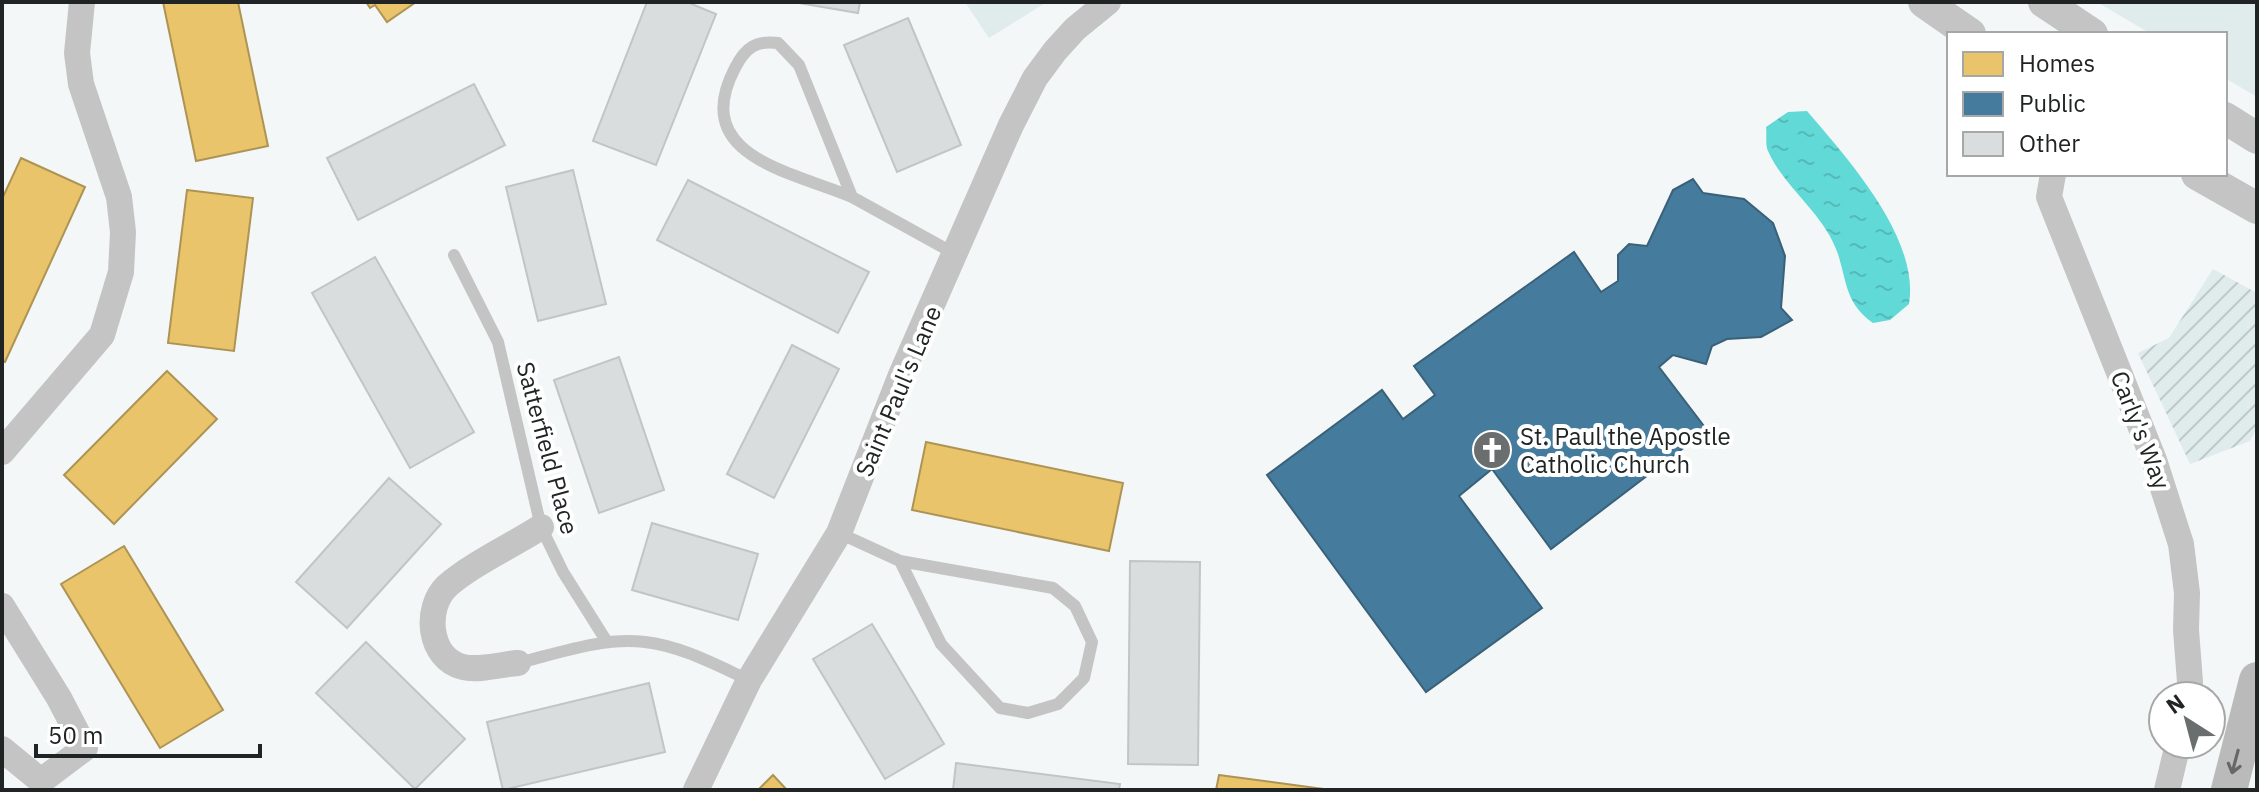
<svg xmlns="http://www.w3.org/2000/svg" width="2259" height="792" font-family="'IBM Plex Sans',sans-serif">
<defs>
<pattern id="industrial-furrows" width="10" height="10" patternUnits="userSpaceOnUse" patternTransform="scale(2)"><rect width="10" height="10" fill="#e0ebeb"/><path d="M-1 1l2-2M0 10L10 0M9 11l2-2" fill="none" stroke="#c0c9c9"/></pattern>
<pattern id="water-ripples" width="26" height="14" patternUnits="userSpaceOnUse" patternTransform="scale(2)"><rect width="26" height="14" fill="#61d9d6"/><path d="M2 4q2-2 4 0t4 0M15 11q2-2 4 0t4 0" fill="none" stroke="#54bab8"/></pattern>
</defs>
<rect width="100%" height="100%" fill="#f3f7f7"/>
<path fill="#e0ebeb" d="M965,2H1047L989,38Z
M2097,2H2257V97L2225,78V34H2151Z"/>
<path fill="url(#industrial-furrows)" d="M2213,269L2257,293V428L2250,441L2190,464L2138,353L2169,338Z"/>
<path fill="url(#water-ripples)" d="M1807,111C1847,158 1920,238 1909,304L1890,320L1873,323C1846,304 1847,283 1838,254C1824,213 1785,189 1768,151C1765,145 1767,134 1766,127L1788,112Z"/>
<path fill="#e9c46a" stroke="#ad9455" stroke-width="2" d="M163,2H238L268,146L196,161Z
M366,2H416L387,22L375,5L370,8Z
M21,158L85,187L5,362L2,361V199Z
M187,190L253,198L234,351L168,343Z
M167,371L217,419L114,524L64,475Z
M926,442L1123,483L1109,551L912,510Z
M124,546L223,710L160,748L61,584Z
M773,775L787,790H758Z
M1219,775L1331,790H1216Z"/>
<path fill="#457b9d" stroke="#3a6179" stroke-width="2" d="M1693,179L1703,193L1744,199L1773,223L1785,256L1781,308L1792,320L1761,337L1727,339L1712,346L1706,364L1673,355L1659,367L1707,430L1551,549L1492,469L1459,496L1542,608L1426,692L1267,475L1382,390L1403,419L1435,395L1414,366L1574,252L1601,292L1618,281V255L1629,244L1647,246L1673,190Z"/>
<path fill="#dadddd" stroke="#c2c5c5" stroke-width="2" d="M647,2H687L716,14L656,165L593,141Z
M793,2H860L858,13Z
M908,18L961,145L897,172L844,45Z
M474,84L505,145L358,220L327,158Z
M573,170L606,304L538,321L506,187Z
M688,180L869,272L838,333L657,240Z
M375,257L474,432L410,468L312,293Z
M792,345L839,369L774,498L727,474Z
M619,357L664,490L599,513L554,380Z
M389,478L441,524L347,628L296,582Z
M652,523L758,554L738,620L632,590Z
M1130,561L1200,562L1198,765L1128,764Z
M872,624L944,744L885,779L813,659Z
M366,642L465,739L415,789L316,693Z
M649,683L665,752L503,790L487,722Z
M956,763L1120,784L1119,790H953Z"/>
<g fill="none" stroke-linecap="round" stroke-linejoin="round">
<path stroke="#c4c4c4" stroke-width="12" d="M852,197C790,171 689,156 735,68C745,48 756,40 778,43L799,65L852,197L957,255
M454,255L498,342L541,527L563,572L607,642
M839,533L900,561L941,644L1000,708L1028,713L1058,704L1084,678L1092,642L1075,606L1053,588L900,561
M518,663C559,653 603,637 645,642C681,646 716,665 749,680"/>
<path stroke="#c4c4c4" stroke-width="26" d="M2053,174L2049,197L2154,460L2181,544L2187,593L2186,630L2190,682L2188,696
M2,452L102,335L121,272L123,232L119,197L81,84L77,53L82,2
M2,606L59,698L85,748L41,781L2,749
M518,663C503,664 478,671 463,667C428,658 424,608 447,586C472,564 513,545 541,527
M696,790L749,680L839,533L901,375L1011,125L1035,78L1055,51L1075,29L1108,2
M2167,790L2178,744"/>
<path stroke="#c4c4c4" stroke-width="32" d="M1924,2L1970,34
M2044,2L2092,34
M2225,118L2257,138
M2197,174L2257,208"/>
<path stroke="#bababa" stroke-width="36" d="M2229,790L2257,680"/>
</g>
<defs><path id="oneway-shaft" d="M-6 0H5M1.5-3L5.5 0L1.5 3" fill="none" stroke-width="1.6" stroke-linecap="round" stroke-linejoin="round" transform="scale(2)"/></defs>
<use stroke="#666868" href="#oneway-shaft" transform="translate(2235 762) rotate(105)"/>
<defs>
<g id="church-disc" transform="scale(2)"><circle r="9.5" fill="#6a6e6e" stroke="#fff"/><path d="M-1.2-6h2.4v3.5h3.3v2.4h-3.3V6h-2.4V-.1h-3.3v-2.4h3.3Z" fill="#fff"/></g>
</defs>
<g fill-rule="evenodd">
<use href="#church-disc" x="1492" y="450"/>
</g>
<g text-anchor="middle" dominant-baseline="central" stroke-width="8" stroke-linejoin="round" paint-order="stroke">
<g font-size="24" fill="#212424" stroke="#fff">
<text transform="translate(898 391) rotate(-67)">Saint Paul's Lane</text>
<text transform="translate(2141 430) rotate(69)">Carly's Way</text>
<text transform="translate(548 448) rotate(75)">Satterfield Place</text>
</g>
<g font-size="24" fill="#212424" stroke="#fff" text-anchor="start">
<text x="1520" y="436">St. Paul the Apostle<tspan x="1520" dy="28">Catholic Church</tspan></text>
</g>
</g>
<rect width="2259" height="792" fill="none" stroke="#212424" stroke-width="8"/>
<rect x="1947" y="32" width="280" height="144" fill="#ffffff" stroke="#a6a7a7" stroke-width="2"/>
<rect x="1963" y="52" width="40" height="24" fill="#e9c46a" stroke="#a6a7a7" stroke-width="2"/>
<text x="2019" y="72" font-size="24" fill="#212424">Homes</text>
<rect x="1963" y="92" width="40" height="24" fill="#457b9d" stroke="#a6a7a7" stroke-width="2"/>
<text x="2019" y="112" font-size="24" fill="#212424">Public</text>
<rect x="1963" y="132" width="40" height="24" fill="#dadddd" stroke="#a6a7a7" stroke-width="2"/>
<text x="2019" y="152" font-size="24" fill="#212424">Other</text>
<g transform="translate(2187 720) rotate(324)"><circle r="38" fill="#ffffff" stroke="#a6a7a7" stroke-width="2"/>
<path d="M0-6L14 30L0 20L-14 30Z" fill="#6a6e6e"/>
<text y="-12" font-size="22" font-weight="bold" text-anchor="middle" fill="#212424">N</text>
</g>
<path d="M36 744v12h224v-12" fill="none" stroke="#212424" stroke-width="4"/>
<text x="48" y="744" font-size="24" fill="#212424" stroke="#ffffff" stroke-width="6" paint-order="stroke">50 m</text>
</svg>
